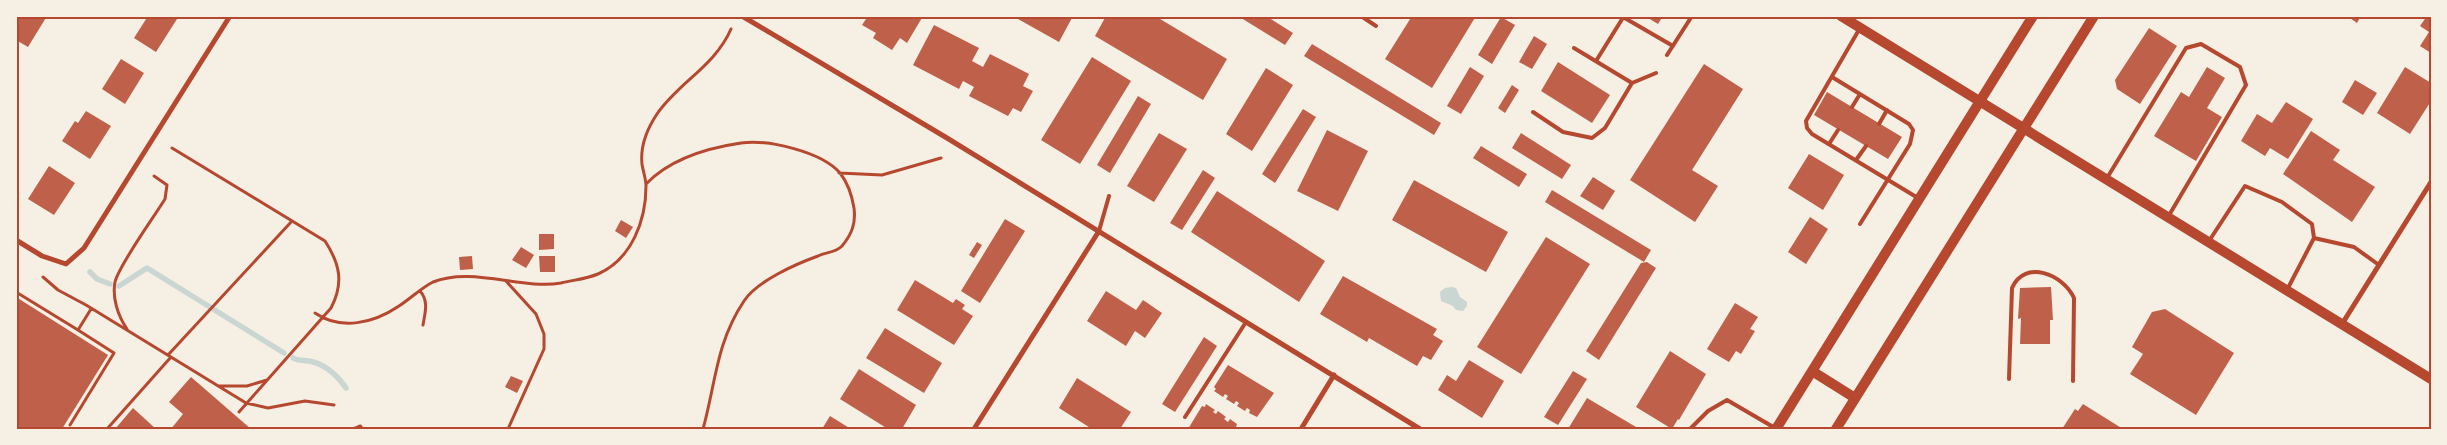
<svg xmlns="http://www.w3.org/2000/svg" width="2447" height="445" font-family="'Asap Condensed',sans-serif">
<rect width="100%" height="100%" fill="#f6efe4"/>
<path fill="#c9d6d2" d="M1452,287L1456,288L1460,297L1467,302V306L1463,311L1456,310L1453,306L1441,301L1440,292L1445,288Z"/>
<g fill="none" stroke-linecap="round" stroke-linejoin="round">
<path stroke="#c9d6d2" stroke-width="5.5" d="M90,272L97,279L110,284
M119,286L147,268L284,353
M293,358C298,361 303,360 309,361C325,364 337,375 346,388"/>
</g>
<path fill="#bf614a" d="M16,16H47L28,47L16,40Z
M148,16H172L177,19L156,52L134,38Z
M868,16H923L907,43L900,38L892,50L873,38L876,33L862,25Z
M1019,16H1073L1059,42L1018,19Z
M1106,16H1155L1227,59L1203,100L1095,36Z
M1238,16H1266L1293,33L1285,45Z
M1412,16H1476L1432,88L1385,59Z
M1645,16H1663L1658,24Z
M2347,16H2361L2357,23Z
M2427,16H2431V53L2420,46L2429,32L2420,26Z
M1501,17L1515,25L1492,64L1478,55Z
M934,25L979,48L972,61L983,67L990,54L1029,74L1023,86L1033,91L1021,112L1013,108L1008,116L969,96L974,87L963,81L959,89L913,65Z
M2149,28L2177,46L2140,104L2117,89L2115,80Z
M1534,36L1547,44L1532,69L1519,62Z
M1312,44L1441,123L1434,135L1304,56Z
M1092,57L1131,81L1080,164L1041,140Z
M121,59L144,73L125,104L102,89Z
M1558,62L1610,95L1592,123L1541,91Z
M1704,64L1743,89L1692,170L1718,186L1695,222L1630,180Z
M1470,67L1484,76L1461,114L1447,106Z
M2207,67L2225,78L2207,108L2222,117L2196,161L2154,136L2181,92L2189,97Z
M2405,67L2431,83V101L2410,134L2377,113Z
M1266,68L1293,85L1252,151L1226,134Z
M2355,80L2377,93L2363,115L2342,102Z
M1512,85L1519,90L1505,113L1498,108Z
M1827,92L1902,137L1888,159L1814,115Z
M1138,96L1151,104L1110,173L1097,165Z
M2286,102L2313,119L2288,159L2270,148L2265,156L2241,141L2257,114L2272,123Z
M1303,109L1316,117L1275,183L1262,174Z
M86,111L111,126L90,159L62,141L75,121L78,123Z
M1327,130L1368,151L1338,211L1297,191Z
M2311,131L2340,150L2333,160L2375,187L2352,222L2283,174Z
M1159,133L1187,149L1154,202L1127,186Z
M1521,133L1571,165L1562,179L1512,148Z
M1481,146L1527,174L1519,187L1473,158Z
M1809,154L1844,175L1823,210L1788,188Z
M49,166L75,183L54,215L28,199Z
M1203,170L1215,178L1182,230L1170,223Z
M1593,177L1615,191L1603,210L1580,196Z
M1414,180L1508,232L1486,272L1392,220Z
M1552,190L1651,250L1644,262L1545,202Z
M1217,191L1325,261L1299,302L1191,232Z
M1810,217L1828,229L1806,264L1788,252Z
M1005,219L1025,231L980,303L961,291Z
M621,220L633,227L626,238L615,231Z
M539,234H554V249L539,250Z
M1546,237L1590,264L1521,374L1477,347Z
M977,242L982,245L974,258L969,255Z
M521,247L534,255L526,268L512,260Z
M472,256L473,269L460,270L459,257Z
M539,256H555V272H540Z
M1647,262L1656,268L1599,360L1586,351L1641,263Z
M1343,276L1437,329L1433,335L1443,341L1431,360L1423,356L1417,366L1369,338L1367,342L1320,314Z
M915,280L953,303L956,299L965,305L962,309L973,316L954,345L897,310Z
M2051,287L2053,320H2050V344H2020L2021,318L2018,319L2020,288Z
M1106,291L1136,310L1143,300L1162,313L1145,338L1135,331L1126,346L1087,321Z
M16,297L108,355L62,429H16Z
M1735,303L1758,317L1750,329L1755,331L1741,354L1736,351L1729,362L1707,349Z
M2165,309L2234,353L2196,415L2130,374L2143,354L2132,347L2152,312Z
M885,328L942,363L924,393L866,358Z
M1204,337L1217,346L1175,412L1162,404Z
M1670,351L1706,374L1679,420L1678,419L1672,429L1636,407Z
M1469,360L1504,381L1482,418L1438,390L1447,375L1456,381Z
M1228,365L1274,393L1257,417L1249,413L1250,410L1247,408L1245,411L1237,406L1239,403L1236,401L1234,404L1226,399L1228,396L1225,394L1223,397L1214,391L1216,389L1214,387Z
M859,369L916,405L902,429H888L840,399Z
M1573,371L1587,379L1558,425L1544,417Z
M511,376L523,381L517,393L505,387Z
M191,377L251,429H171L183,414L169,402Z
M1077,378L1131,412L1120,429H1092L1059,408Z
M1587,398L1636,427L1635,429H1568Z
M1206,404L1215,410L1213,412L1216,414L1218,411L1226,417L1224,419L1228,422L1230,419L1237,424L1236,427L1245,429H1188L1202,406L1205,407Z
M2083,404L2123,429H2062L2075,409L2078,411Z
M133,408L156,429H115Z
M830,416L851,429H822Z"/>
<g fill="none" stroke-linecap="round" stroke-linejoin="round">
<path stroke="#b5482f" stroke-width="3" d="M172,148L325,241C340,264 344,283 331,308L239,412
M839,173L882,175L941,158
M646,184C671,158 707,148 741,143C768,139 822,152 840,173C848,183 852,196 854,208C856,223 852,234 842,246C835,253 826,252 818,256C796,264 757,281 744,301C716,343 716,382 703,429
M43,277L58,290L86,305L246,403L268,408L305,401L334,405
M506,281L536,314L544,334V349L508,429
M420,291C429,301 425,313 423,325
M16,292L78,330L91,309
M315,313C341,331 374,323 399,306C410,299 421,288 433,282C472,266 522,290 561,283C573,280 586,279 598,274C632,259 646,220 646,186C646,179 643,171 642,164C640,145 647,129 657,114C678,83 715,66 731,29
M127,329C118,316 112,298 115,282C119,265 154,217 165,199L167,185L154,176
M168,355L292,221
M219,386H247L267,380
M70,425L114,353L78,330
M107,429L171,357"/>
<path stroke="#b5482f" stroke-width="4" d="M1361,16L1376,26
M1623,17L1673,46
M1860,28L1806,121L1807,128L1812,134L1918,198
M1574,48L1632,83L1656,73
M1667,55L1692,16
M1596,61L1624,16
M1832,77L1909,124L1913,130L1910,144L1860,224
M1852,107L1860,94
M1533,112L1563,132L1592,138L1605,128L1632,83
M1879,124L1887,110
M1829,144L1838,130
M1856,160L1866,146
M2107,178L2186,48L2201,44L2240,67L2246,85L2168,217
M1099,231L1109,196
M2314,238L2354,247L2379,265
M2209,241L2245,186L2282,202L2312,224L2314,238L2288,288
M2009,379L2012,288C2025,259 2063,274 2074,298L2073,381
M1185,417L1246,322
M354,429L360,427
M1690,429L1708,411L1727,400L1775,428"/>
<path stroke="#b5482f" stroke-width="5" d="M742,16L947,138L1420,429
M16,240L42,256L66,264L84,248L230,16
M2342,324L2431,182
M360,427L361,429
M974,429L1099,231
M1301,429L1334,375"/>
<path stroke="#b5482f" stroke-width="10" d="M1841,16L2431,379
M1812,371L1855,398
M1776,429L2033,16
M1836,429L2094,16"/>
</g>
<rect width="2447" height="445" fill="none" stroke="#f6efe4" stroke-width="35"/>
<rect x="18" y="18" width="2412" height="410" fill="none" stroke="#b5482f" stroke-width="2"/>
</svg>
